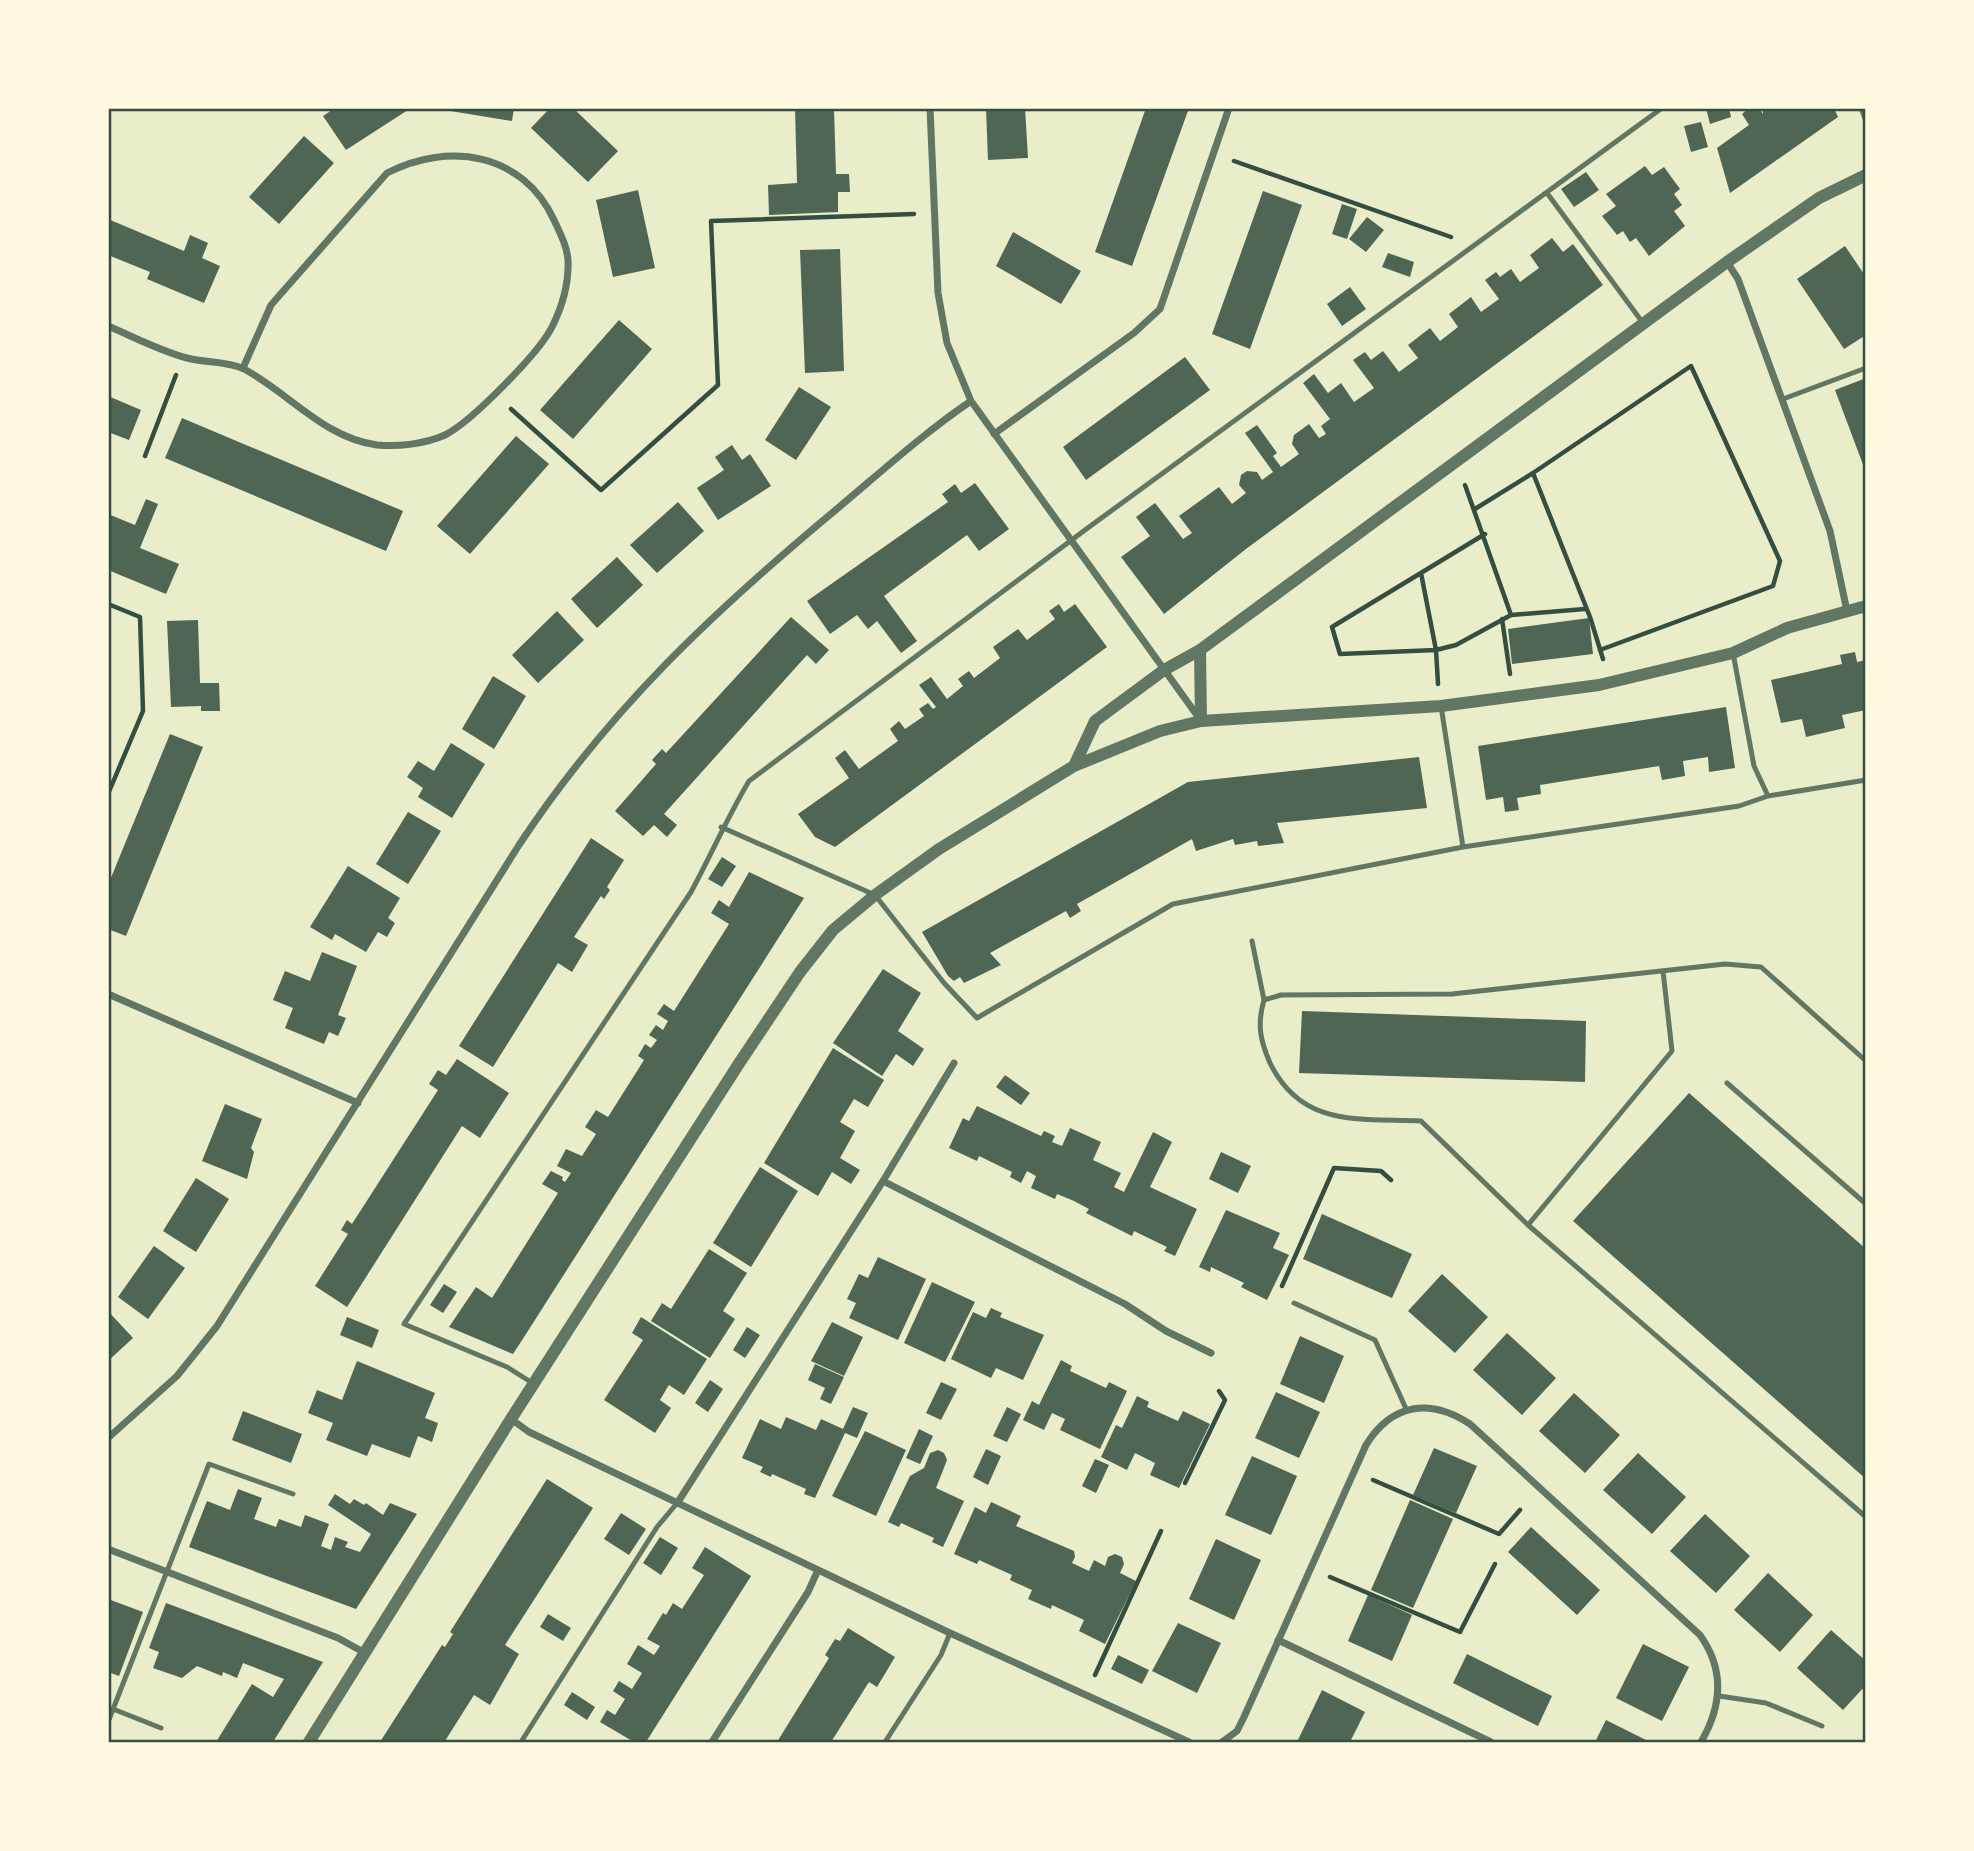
<svg xmlns="http://www.w3.org/2000/svg" width="1974" height="1851" font-family="Arial,sans-serif">
<rect width="100%" height="100%" fill="#e9edc9"/>
<path fill="#4f6655" d="M335,108H411L346,150L323,116Z
M432,108H514L512,121Z
M550,108H573L618,151L588,182L531,128Z
M795,108H834L836,174H849L850,192H838V212L769,215L768,185L797,183Z
M986,108H1025L1028,158L988,160Z
M1146,108H1189L1132,266L1095,252Z
M1706,108H1729L1731,117L1710,124Z
M1749,108H1759L1763,114V108H1834L1838,117L1730,193L1717,148L1749,125L1742,114Z
M1701,122L1708,147L1691,152L1684,126Z
M304,136L334,163L279,224L249,197Z
M1645,166L1652,175L1664,167L1680,189L1674,194L1682,205L1674,211L1685,226L1649,256L1636,238L1630,242L1623,231L1617,235L1602,216L1616,206L1606,194Z
M1586,172L1599,190L1574,207L1561,189Z
M638,190L655,268L613,277L596,200Z
M1263,191L1302,205L1250,349L1212,334Z
M1342,204L1357,209L1347,239L1332,234Z
M1367,217L1384,230L1366,252L1349,239Z
M108,219L184,251L190,235L208,243L202,258L220,266L204,303L147,279L150,272L108,255Z
M1013,232L1081,271L1061,304L996,266Z
M1552,238L1563,252L1573,244L1603,285L1246,549L1164,614L1121,557L1150,536L1136,517L1155,503L1183,539L1192,533L1179,516L1219,487L1232,504L1246,493L1239,485L1241,475L1247,471L1257,472L1262,480L1273,472L1245,433L1257,425L1277,453L1273,456L1281,467L1299,454L1292,444L1294,435L1309,424L1319,438L1326,434L1321,426L1330,419L1303,383L1314,374L1328,393L1341,383L1354,402L1374,388L1353,360L1365,352L1371,360L1383,351L1399,372L1418,358L1408,345L1430,328L1440,341L1458,327L1449,314L1471,297L1481,312L1499,299L1485,280L1496,272L1500,277L1511,269L1520,282L1539,268L1530,255Z
M1845,246L1866,277V335L1844,349L1797,279Z
M840,249L844,371L805,373L800,250Z
M1388,253L1414,262L1410,277L1382,267Z
M1350,287L1366,309L1342,326L1327,304Z
M619,320L652,349L573,439L540,410Z
M1185,357L1210,390L1086,480L1063,447Z
M1866,378V470H1865L1835,390Z
M799,387L831,407L796,460L765,440Z
M108,396L141,410L129,440L108,432Z
M182,418L403,511L386,551L165,458Z
M516,436L549,464L470,554L437,526Z
M732,445L742,460L750,454L771,486L718,520L697,488L724,470L715,457Z
M975,483L1009,529L979,551L967,535L884,596L917,641L901,653L877,621L868,629L857,615L830,634L807,601L948,502L942,494L955,484L961,493Z
M146,499L158,504L140,548L179,564L166,594L108,570V514L135,525Z
M678,502L704,531L657,573L630,545Z
M617,557L643,585L597,628L571,599Z
M1059,604L1064,612L1075,604L1107,647L835,847L815,837L798,814L849,778L835,758L845,750L859,769L898,741L890,729L899,721L905,729L924,716L919,709L928,703L933,709L936,707L919,685L931,677L947,699L963,686L958,679L969,671L974,678L1000,658L993,647L1018,629L1027,640L1055,619L1049,611Z
M557,611L584,640L538,683L512,655Z
M791,617L829,650L816,664L807,655L664,814L677,825L667,837L654,825L643,836L615,811L656,764L652,760L662,749L666,753Z
M1589,618L1593,654L1512,664L1508,629Z
M198,620L200,683H219L220,711H201V706L171,707L167,621Z
M1855,652L1857,662L1866,660V710L1842,715L1845,728L1806,737L1802,719L1781,723L1771,680L1842,664L1840,655Z
M493,676L526,696L494,749L462,729Z
M1726,707L1735,768L1709,772L1708,757L1683,761L1685,776L1662,780L1659,766L1540,785L1541,794L1517,798L1519,810L1505,812L1503,797L1486,800L1478,746Z
M170,734L203,747L126,936L108,929V885Z
M451,743L485,764L452,818L418,797L423,788L407,777L418,761L434,771Z
M1419,757L1427,808L1277,823L1284,843L1258,846L1257,841L1235,845L1233,839L1196,851L1192,839L1077,904L1081,911L1070,918L1066,911L990,953L1001,965L964,983L960,977L954,981L948,976L922,932L1188,782Z
M408,812L441,831L408,884L376,864Z
M591,838L624,860L607,887L610,890L604,899L601,896L574,937L588,945L572,972L558,963L493,1067L459,1046Z
M722,857L736,866L722,887L708,879Z
M348,866L400,898L388,918L395,923L387,937L378,932L366,952L335,934L332,940L310,927Z
M749,872L804,898L526,1334L513,1354L449,1327L476,1287L492,1298L558,1193L542,1184L551,1171L563,1177L562,1180L565,1182L571,1173L557,1166L566,1149L582,1156L596,1134L585,1127L596,1110L608,1117L644,1060L638,1056L645,1044L651,1048L657,1040L649,1035L656,1025L663,1030L668,1021L657,1014L664,1004L674,1011L729,924L711,913L719,900L729,907Z
M322,952L357,966L338,1015L346,1018L338,1036L329,1032L324,1044L285,1028L293,1008L273,1000L285,971L310,981Z
M883,969L921,993L898,1031L924,1049L913,1066L896,1054L882,1076L833,1043Z
M1302,1011L1586,1021L1585,1082L1299,1073Z
M833,1048L884,1080L868,1107L854,1099L840,1122L855,1131L840,1158L860,1170L851,1184L832,1172L818,1196L764,1163Z
M457,1059L509,1093L480,1138L462,1126L347,1307L315,1286L348,1234L341,1230L347,1220L352,1224L438,1090L429,1084L438,1070L446,1075Z
M1005,1075L1030,1093L1021,1105L996,1087Z
M1689,1093L1866,1249V1479L1573,1221Z
M225,1104L262,1119L251,1148L254,1152L247,1179L202,1161Z
M977,1106L1041,1136L1044,1131L1055,1136L1052,1142L1062,1146L1070,1128L1101,1142L1093,1160L1121,1173L1114,1187L1124,1192L1153,1132L1172,1142L1150,1187L1197,1209L1175,1256L1164,1251L1167,1247L1134,1231L1132,1236L1086,1213L1089,1209L1074,1201L1057,1194L1055,1199L1031,1188L1036,1176L1027,1171L1021,1183L1010,1177L1012,1172L979,1156L977,1161L949,1148L963,1118L969,1121Z
M1221,1152L1251,1166L1238,1193L1209,1179Z
M760,1167L798,1191L751,1267L713,1243Z
M196,1178L229,1199L196,1252L163,1231Z
M1226,1210L1280,1233L1273,1248L1289,1255L1267,1300L1241,1287L1244,1283L1211,1267L1210,1272L1199,1267Z
M1322,1214L1412,1254L1392,1298L1303,1259Z
M154,1246L185,1268L148,1319L118,1297Z
M709,1249L747,1273L723,1311L735,1319L710,1358L651,1321L662,1303L671,1309Z
M878,1257L926,1279L898,1340L849,1318L856,1303L847,1299L859,1274L868,1278Z
M1442,1274L1488,1317L1455,1353L1408,1311Z
M932,1282L975,1302L945,1362L904,1343Z
M444,1284L457,1292L443,1313L430,1305Z
M991,1308L1002,1313L1000,1317L1044,1335L1023,1380L996,1368L991,1378L951,1359L973,1312L986,1318Z
M108,1311L133,1338L108,1361Z
M347,1317L379,1330L372,1348L340,1335Z
M641,1317L707,1359L684,1395L669,1385L667,1388L660,1400L671,1408L655,1433L604,1400L643,1340L632,1333Z
M832,1322L863,1337L844,1376L811,1361Z
M747,1327L760,1335L745,1358L733,1350Z
M1507,1333L1556,1378L1522,1415L1473,1370Z
M1300,1336L1344,1356L1324,1403L1280,1384Z
M1061,1360L1072,1366L1070,1371L1106,1388L1109,1382L1127,1391L1100,1449L1060,1430L1065,1419L1052,1413L1044,1430L1023,1420L1032,1401L1039,1405Z
M357,1361L435,1393L425,1418L438,1423L432,1442L418,1436L410,1458L372,1444L367,1456L326,1440L333,1423L308,1413L317,1390L342,1400Z
M815,1364L844,1377L831,1404L820,1399L825,1388L808,1380Z
M710,1380L723,1389L708,1412L695,1403Z
M941,1382L957,1389L941,1420L926,1413Z
M1276,1392L1320,1412L1299,1458L1255,1438Z
M1574,1393L1620,1435L1585,1473L1539,1431Z
M1137,1396L1149,1402L1147,1407L1178,1421L1183,1411L1210,1424L1179,1488L1150,1475L1155,1463L1135,1453L1127,1470L1101,1457L1116,1425L1122,1428Z
M853,1407L868,1413L857,1438L845,1433L815,1498L804,1494L806,1489L772,1474L771,1477L760,1472L763,1467L742,1458L760,1419L781,1429L786,1417L816,1430L821,1419L843,1429Z
M1007,1407L1021,1414L1007,1442L993,1436Z
M243,1411L302,1434L291,1463L232,1440Z
M919,1429L933,1436L920,1464L906,1458Z
M865,1431L906,1450L876,1516L832,1496Z
M1434,1448L1477,1466L1456,1513L1413,1495Z
M986,1449L1001,1456L988,1485L973,1477Z
M938,1450L944,1453L947,1460L936,1488L964,1501L943,1547L932,1542L934,1538L901,1523L899,1527L888,1522L910,1476L924,1468L930,1453Z
M1638,1453L1686,1497L1652,1534L1603,1490Z
M1252,1456L1297,1476L1271,1535L1225,1515Z
M1095,1459L1109,1465L1096,1493L1082,1486Z
M547,1479L593,1508L505,1645L519,1654L490,1705L474,1695L445,1741L448,1742H380L442,1645L445,1647L453,1634L450,1632Z
M238,1489L262,1498L254,1519L276,1527L279,1519L301,1527L305,1515L329,1524L321,1546L331,1550L335,1537L348,1542L345,1547L360,1552L371,1534L328,1505L335,1494L350,1504L354,1499L364,1505L366,1503L383,1515L390,1503L417,1514L356,1609L189,1547L207,1501L230,1510Z
M1410,1500L1453,1519L1413,1608L1371,1590Z
M991,1502L1021,1516L1016,1526L1074,1551L1075,1557L1072,1563L1089,1571L1094,1560L1105,1566L1108,1557L1115,1554L1122,1557L1124,1564L1120,1573L1136,1581L1105,1644L1079,1631L1084,1620L1052,1605L1051,1609L1028,1599L1032,1590L1010,1580L1012,1575L979,1560L977,1564L954,1554L975,1507L986,1513Z
M621,1513L646,1529L629,1555L604,1539Z
M1705,1514L1750,1556L1716,1593L1670,1551Z
M1531,1527L1600,1590L1577,1615L1508,1552Z
M660,1537L678,1548L661,1575L643,1563Z
M1216,1539L1261,1560L1234,1620L1189,1599Z
M705,1547L751,1576L646,1742H634L600,1722L607,1710L615,1715L625,1699L613,1691L619,1681L632,1689L642,1673L627,1664L638,1645L654,1655L660,1646L647,1639L663,1613L666,1615L673,1603L682,1609L704,1575L692,1568Z
M1768,1573L1813,1615L1780,1652L1734,1610Z
M1368,1595L1412,1615L1392,1661L1348,1641Z
M108,1599L143,1612L119,1676L108,1672Z
M166,1603L323,1662L273,1742H216L252,1684L273,1697L284,1679L243,1663L237,1678L223,1672L222,1676L197,1666L182,1678L153,1668L159,1652L149,1648Z
M548,1614L571,1628L563,1641L540,1627Z
M1178,1623L1221,1643L1197,1693L1152,1671Z
M848,1628L895,1657L877,1687L869,1682L831,1742H777L829,1658L825,1655L835,1639L840,1641Z
M1831,1630L1866,1661V1685L1843,1710L1797,1668Z
M1643,1644L1689,1667L1662,1721L1616,1698Z
M1467,1654L1552,1696L1538,1726L1453,1683Z
M1118,1655L1149,1670L1142,1684L1111,1669Z
M1322,1690L1365,1712L1350,1742H1297Z
M572,1692L595,1707L587,1720L564,1705Z
M1606,1720L1650,1742H1595Z"/>
<g fill="none" stroke-linecap="round" stroke-linejoin="round">
<path stroke="#344e41" stroke-width="4.5" d="M1234,161L1451,237
M511,409L601,490L718,385L711,221L914,214
M145,456L176,375
M1465,485L1511,615
M1475,509L1533,473
M1421,573L1436,650L1340,654L1332,627L1485,534
M108,604L140,617L143,711L108,794
M1502,619L1510,674
M1600,650L1773,586L1780,561L1691,366L1533,473L1590,617L1603,659
M1438,684L1436,650L1456,645L1511,615L1585,609
M1282,1286L1334,1168L1381,1171L1391,1180
M1373,1480L1499,1534L1520,1510
M1185,1483L1225,1400L1219,1391
M1330,1577L1460,1632L1495,1564
M1095,1675L1161,1531"/>
<path stroke="#617663" stroke-width="5" d="M1861,108L1866,121
M1547,193L1643,323
M1783,399L1866,368
M1733,653L1754,766L1768,796L1866,780
M1441,706L1463,847
M721,827L875,895L944,983L977,1018L1173,904L1463,847L1739,806L1768,796
M1252,941L1264,1000
M1866,1061L1761,967L1725,964L1452,994L1281,995L1264,1000C1257,1024 1260,1040 1270,1063C1302,1128 1359,1118 1421,1121L1528,1225L1866,1517
M1727,1083L1866,1204
M1528,1225L1672,1051L1663,971
M1294,1303L1375,1340L1407,1411
M534,1384L507,1367L404,1324L691,892C711,855 727,818 749,781L1085,530L1662,108
M1719,1696L1766,1703L1822,1726
M113,1709L161,1728
M108,1722L209,1464L293,1494
M521,1742L657,1527L678,1502
M885,1742L941,1655L950,1633"/>
<path stroke="#617663" stroke-width="7" d="M930,108L938,293L947,343L971,401L1199,718
M1727,262L1738,279L1830,531L1847,611
M108,326C134,337 160,351 187,358C205,363 228,361 244,369C289,393 324,438 377,445C398,447 425,444 445,435C471,422 539,353 552,327C562,307 569,283 568,260C567,246 560,233 554,220C523,153 449,141 387,173L271,305L243,368
M994,434L1134,333L1160,309L1229,108
M108,994L358,1103
M883,1181L1125,1304L1166,1331L1211,1353
M511,1419L529,1432L950,1633L1189,1742
M108,1438L177,1376L217,1326L519,845C609,709 714,611 838,508C882,471 924,433 971,401
M678,1502L883,1181L954,1063
M108,1549L338,1638L365,1653
M1278,1640L1491,1742
M712,1742L808,1592L818,1570
M1222,1742L1237,1731L1244,1717L1366,1445C1392,1403 1430,1398 1470,1424L1700,1635C1725,1670 1722,1706 1701,1742"/>
<path stroke="#617663" stroke-width="12" d="M1200,650L1201,721
M1074,766L1095,721L1164,670L1200,650L1727,262L1819,198L1866,175
M309,1742L511,1419L738,1065L800,972L833,930L875,895L939,849L1074,766L1160,731L1201,721L1441,706L1599,685L1733,653L1787,628L1866,606"/>
</g>
<rect width="1974" height="1851" fill="none" stroke="#fefae0" stroke-width="220"/>
<rect x="110" y="110" width="1754" height="1631" fill="none" stroke="#344e41" stroke-width="2.5"/>
</svg>
